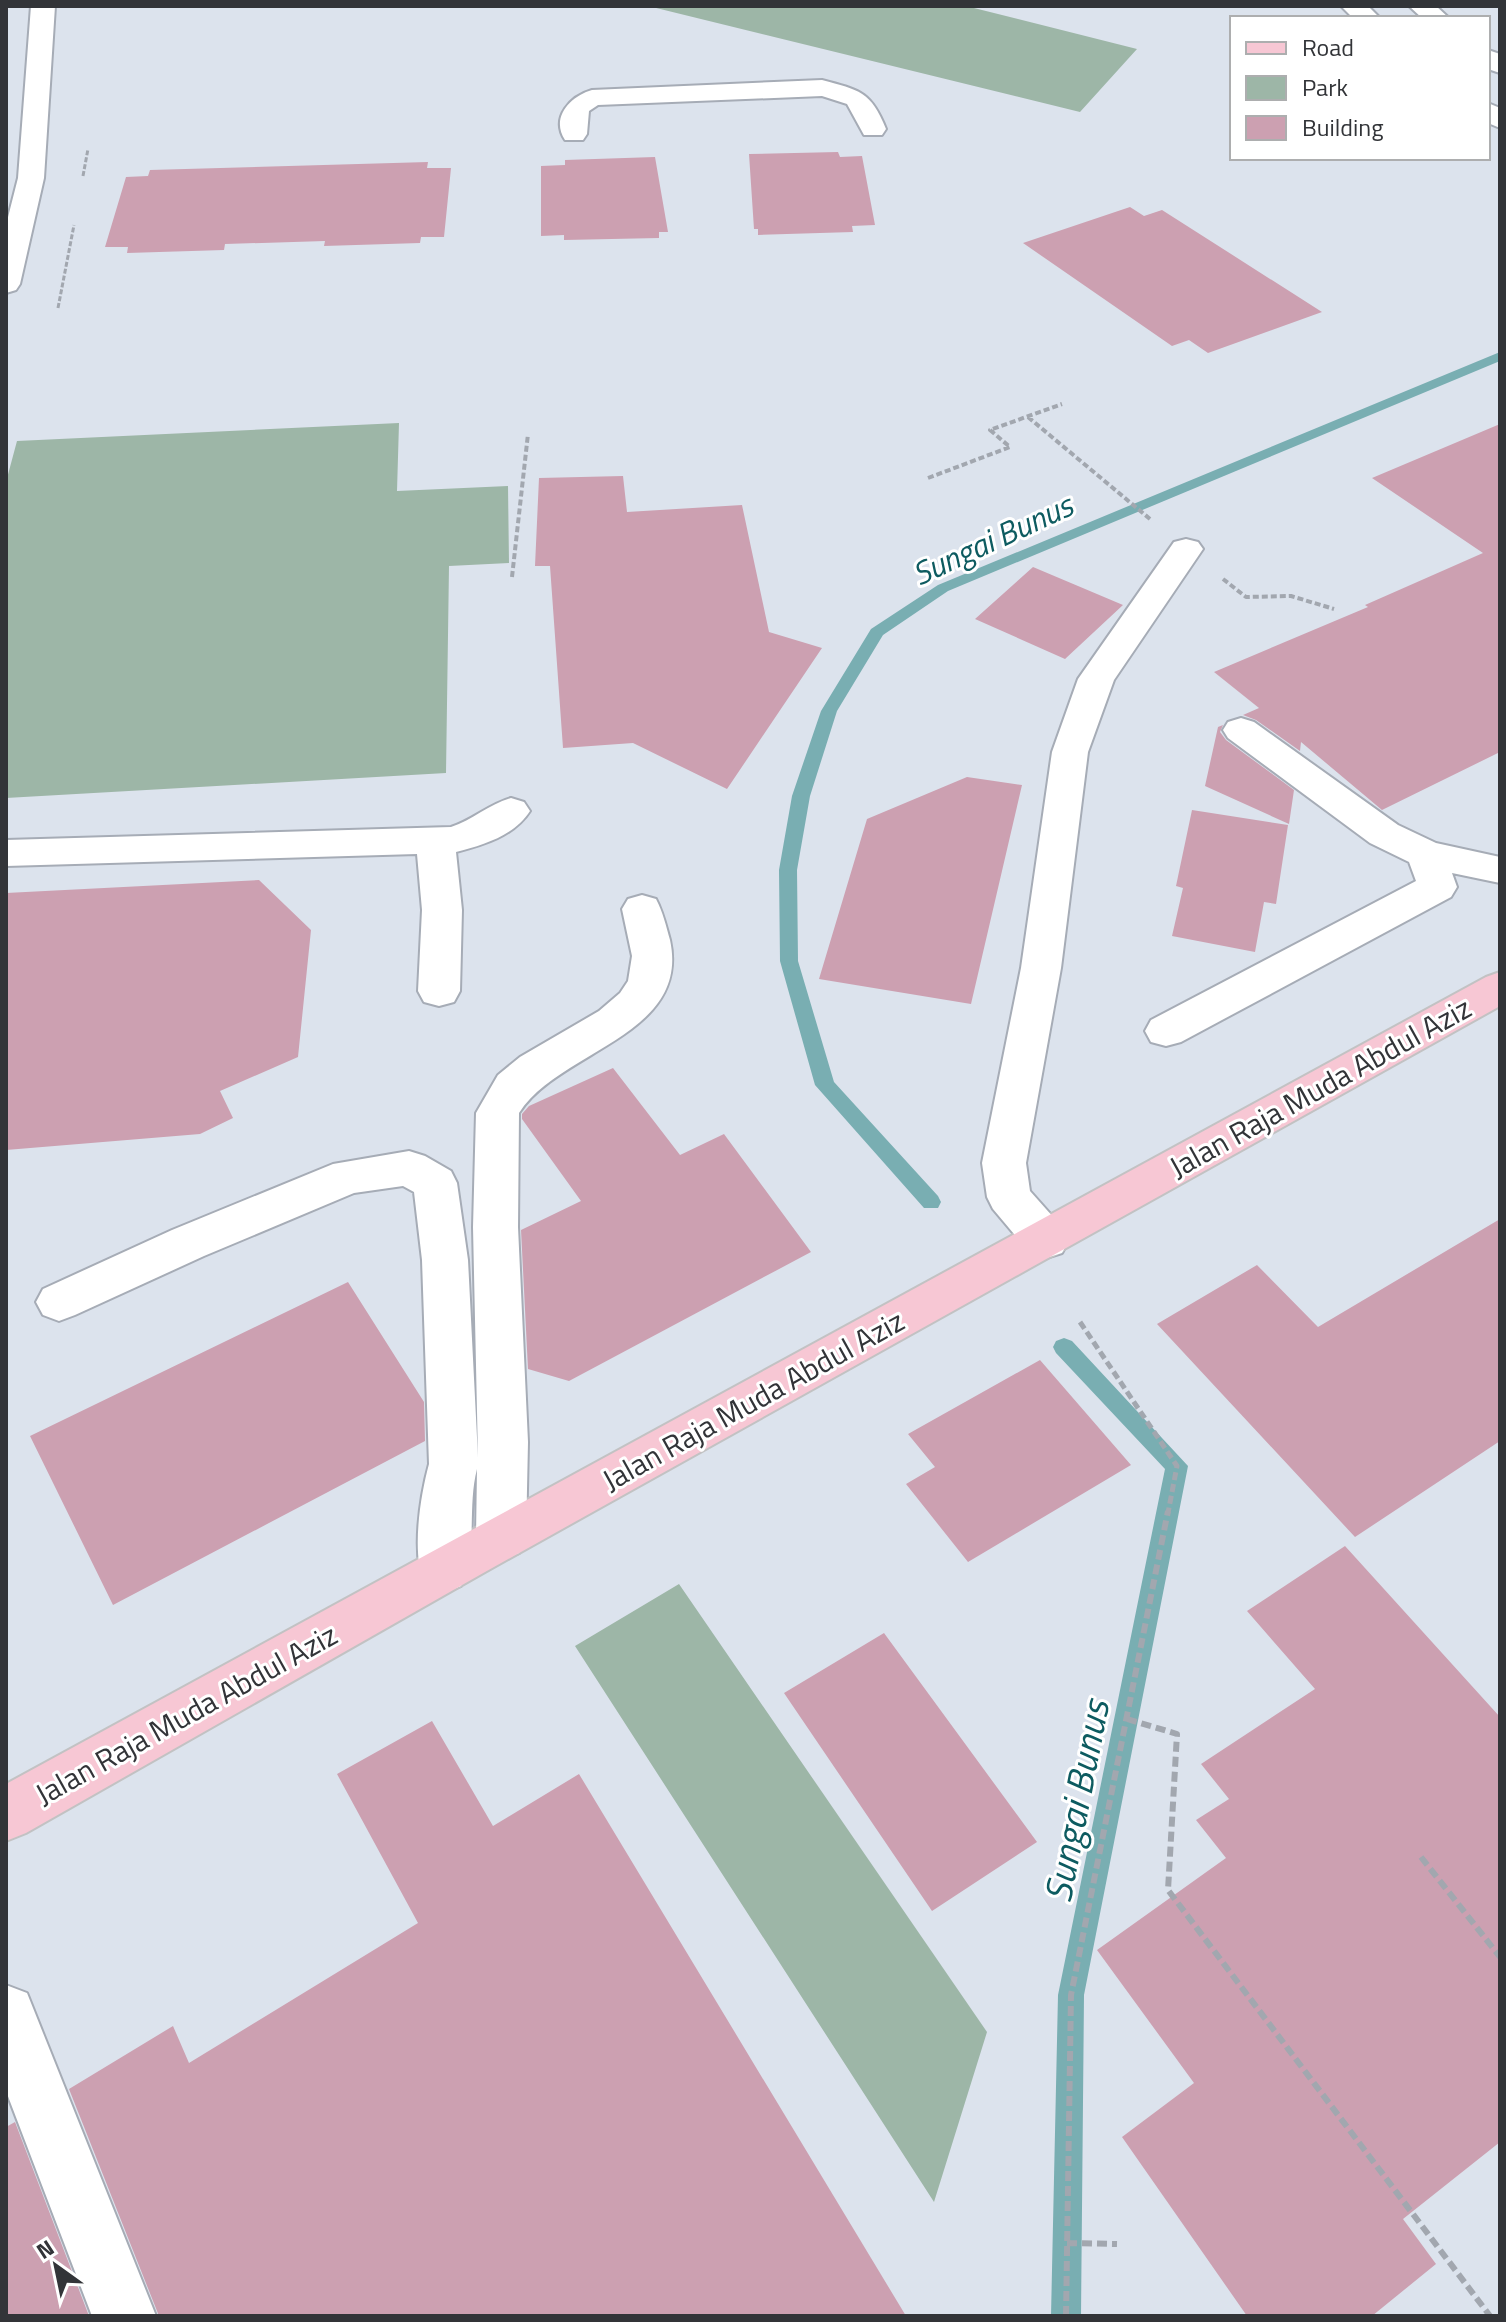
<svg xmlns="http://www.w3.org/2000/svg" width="1506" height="2322" font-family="'Titillium Web',sans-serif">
<rect width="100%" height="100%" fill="#dce3ed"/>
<path fill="#9db6a7" d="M648,6H966L1137,49L1080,112Z
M399,423L397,491L508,486L509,563L449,566L446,773L6,798V482L17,441Z
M679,1584L987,2032L934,2202L575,1646Z"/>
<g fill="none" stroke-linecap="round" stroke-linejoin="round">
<path fill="#79aeb2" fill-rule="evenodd" d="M1500,352V361L948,591L883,635L837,711L810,796L797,870L798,961L834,1082L938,1196L941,1202L938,1208H924L815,1085L780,961L779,870L792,796L821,711L871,629L938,585Z
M1064,1338L1072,1341L1188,1466L1084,1995L1081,2316H1051L1058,1995L1165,1469L1056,1353L1053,1347L1056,1341Z"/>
</g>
<path fill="#cca0b1" d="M838,152L840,157L862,156L875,225L852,226L853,232L758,235V229H754L749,154Z
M655,157L668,232H659V238L564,240V235L541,236V166L565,165V160Z
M428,162L427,168H451L444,237H421L420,243L324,246L325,241L225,244L224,250L127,253L128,247H105L126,177L148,176L150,170Z
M1130,207L1144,216L1162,210L1322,312L1208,353L1189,340L1172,346L1023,243Z
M1500,424V752L1382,810L1301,742L1300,751L1256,720L1243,715L1259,708L1214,672L1368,607L1365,605L1483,553L1372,478Z
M623,476L627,512L742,505L769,632L822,648L727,789L633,743L563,748L550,566H535L539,478Z
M1033,567L1123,605L1065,659L975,619Z
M1223,725L1220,732L1226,740L1294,790L1289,824L1205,786L1218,727Z
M967,777L1022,785L971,1004L819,979L867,819Z
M1192,810L1288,825L1276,904L1264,902L1255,952L1172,936L1183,888L1176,886Z
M259,880L311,930L298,1057L220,1091L233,1118L200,1134L6,1150V893Z
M613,1068L680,1155L724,1134L811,1252L569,1381L528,1369L521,1230L581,1201L522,1119V1114L529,1106Z
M1500,1219V1441L1355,1537L1157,1324L1257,1265L1318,1327Z
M348,1282L424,1402L425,1441L113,1605L30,1436Z
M1040,1360L1131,1465L968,1562L906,1484L935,1467L908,1434Z
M1345,1546L1500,1717V2142L1403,2219L1436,2264L1372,2316H1247L1122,2137L1194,2083L1097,1950L1226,1858L1196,1820L1229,1799L1201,1764L1315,1689L1247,1611Z
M884,1633L1037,1842L932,1911L784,1693Z
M432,1721L493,1826L579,1774L906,2316H159L69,2089L173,2026L189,2063L418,1923L337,1774Z
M15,2122L89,2316H6V2127Z"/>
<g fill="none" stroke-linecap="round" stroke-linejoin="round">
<g stroke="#a6acb6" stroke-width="4">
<path id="minor" d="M31,6H55L44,178L20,284L16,290L6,293V225L18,178Z
M1341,6H1368L1380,18H1353Z
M1409,6H1436L1449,18H1422Z
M1488,50L1500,54V73L1488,69Z
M822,80C859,90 871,91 886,129L882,135H864L847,104L822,96L598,105L589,111L587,134L583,140H565C550,117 571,96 592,90Z
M1488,103L1500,108V128L1488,123Z
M1186,539L1198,542L1203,549L1114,680L1088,752L1061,968L1026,1163L1030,1191L1062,1227L1069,1240L1062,1253L1046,1258L1030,1253L993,1209L987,1197L982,1163L1021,968L1052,752L1078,679L1174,542Z
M1241,718L1254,722L1398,825L1436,843L1500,857V883L1452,873L1457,887L1451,897L1181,1042L1166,1046L1151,1042L1145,1031L1151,1020L1416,881L1409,862L1370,843L1228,738L1223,730L1228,722Z
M511,798L524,802L530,811C514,836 483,845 456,852L462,910L460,991L454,1002L439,1006L424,1002L418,991L422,910L417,854L6,866V840L451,827C473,820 489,804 511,798Z
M642,895L656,899C663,912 666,926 670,940C691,1036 559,1050 519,1113L518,1227L528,1442L526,1537L519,1553L501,1560L483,1553L476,1537L477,1469C467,1507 478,1550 461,1586L443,1593L425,1586C411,1555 420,1497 429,1464L422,1260L414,1192L403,1186L354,1193L204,1256L75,1315L59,1321L43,1315L36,1302L43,1289L172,1230L333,1164L409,1151L425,1156L451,1171L457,1183L468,1260L478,1457L473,1227L476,1113L498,1075L520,1057L599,1011L620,993L628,981L632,956L622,909L628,899Z
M6,1985L27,1993L156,2316H92L6,2091Z"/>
</g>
<g stroke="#c2c2c3" stroke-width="4">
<path id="major" d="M1500,972V1006L485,1572L26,1833L6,1841V1784L1486,977Z"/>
</g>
<path stroke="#a2a7af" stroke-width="3" stroke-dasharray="5 2" stroke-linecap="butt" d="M83,176L88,149
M58,308L74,225"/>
<path stroke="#a2a7af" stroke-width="4" stroke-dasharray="6 3" stroke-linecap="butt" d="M1028,417L1150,519
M928,478L1010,447L990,430L1062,404
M512,577L528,434
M1223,579L1246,597L1291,596L1334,609"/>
<path stroke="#a2a7af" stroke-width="5" stroke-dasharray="8 4" stroke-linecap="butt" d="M1080,1322L1177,1466L1168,1513"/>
<path stroke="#a2a7af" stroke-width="6" stroke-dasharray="10 5" stroke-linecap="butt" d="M1127,1719L1177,1734L1168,1890L1490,2316
M1421,1857L1500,1957
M1067,2243L1117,2244
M1066,2316L1071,1995L1168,1511"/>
<use href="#minor" fill="#fff" fill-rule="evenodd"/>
<use href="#major" fill="#f7c7d4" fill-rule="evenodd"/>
</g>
<g text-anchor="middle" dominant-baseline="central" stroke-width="6" stroke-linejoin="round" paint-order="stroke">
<g font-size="30" fill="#323438" stroke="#fff">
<text transform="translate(1320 1087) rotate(-29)">Jalan Raja Muda Abdul Aziz</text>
<text transform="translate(753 1400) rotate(-29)">Jalan Raja Muda Abdul Aziz</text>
<text transform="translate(186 1714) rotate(-29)">Jalan Raja Muda Abdul Aziz</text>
</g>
<g font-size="32" font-style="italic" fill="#0d5b60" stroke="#fff">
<text transform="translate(992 539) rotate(-25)">Sungai Bunus</text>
</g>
<g font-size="38" font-style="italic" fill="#0d5b60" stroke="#fff">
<text transform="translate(1076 1801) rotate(-79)">Sungai Bunus</text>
</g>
</g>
<rect width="1506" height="2322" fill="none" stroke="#323438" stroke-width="16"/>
<rect x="1230" y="16" width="260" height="144" fill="#ffffff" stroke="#adaeaf" stroke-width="2"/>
<rect x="1246" y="42" width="40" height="12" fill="#f7c7d4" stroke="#adaeaf" stroke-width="2"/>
<text x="1302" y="56" font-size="24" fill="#323438">Road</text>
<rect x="1246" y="76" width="40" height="24" fill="#9db6a7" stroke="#adaeaf" stroke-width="2"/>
<text x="1302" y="96" font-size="24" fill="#323438">Park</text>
<rect x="1246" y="116" width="40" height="24" fill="#cca0b1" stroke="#adaeaf" stroke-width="2"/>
<text x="1302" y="136" font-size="24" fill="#323438">Building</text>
<g transform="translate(56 2266) rotate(327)" stroke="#ffffff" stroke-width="6" paint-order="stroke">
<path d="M0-6L14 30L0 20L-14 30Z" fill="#323438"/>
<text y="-12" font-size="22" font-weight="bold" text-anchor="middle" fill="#323438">N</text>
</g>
</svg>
